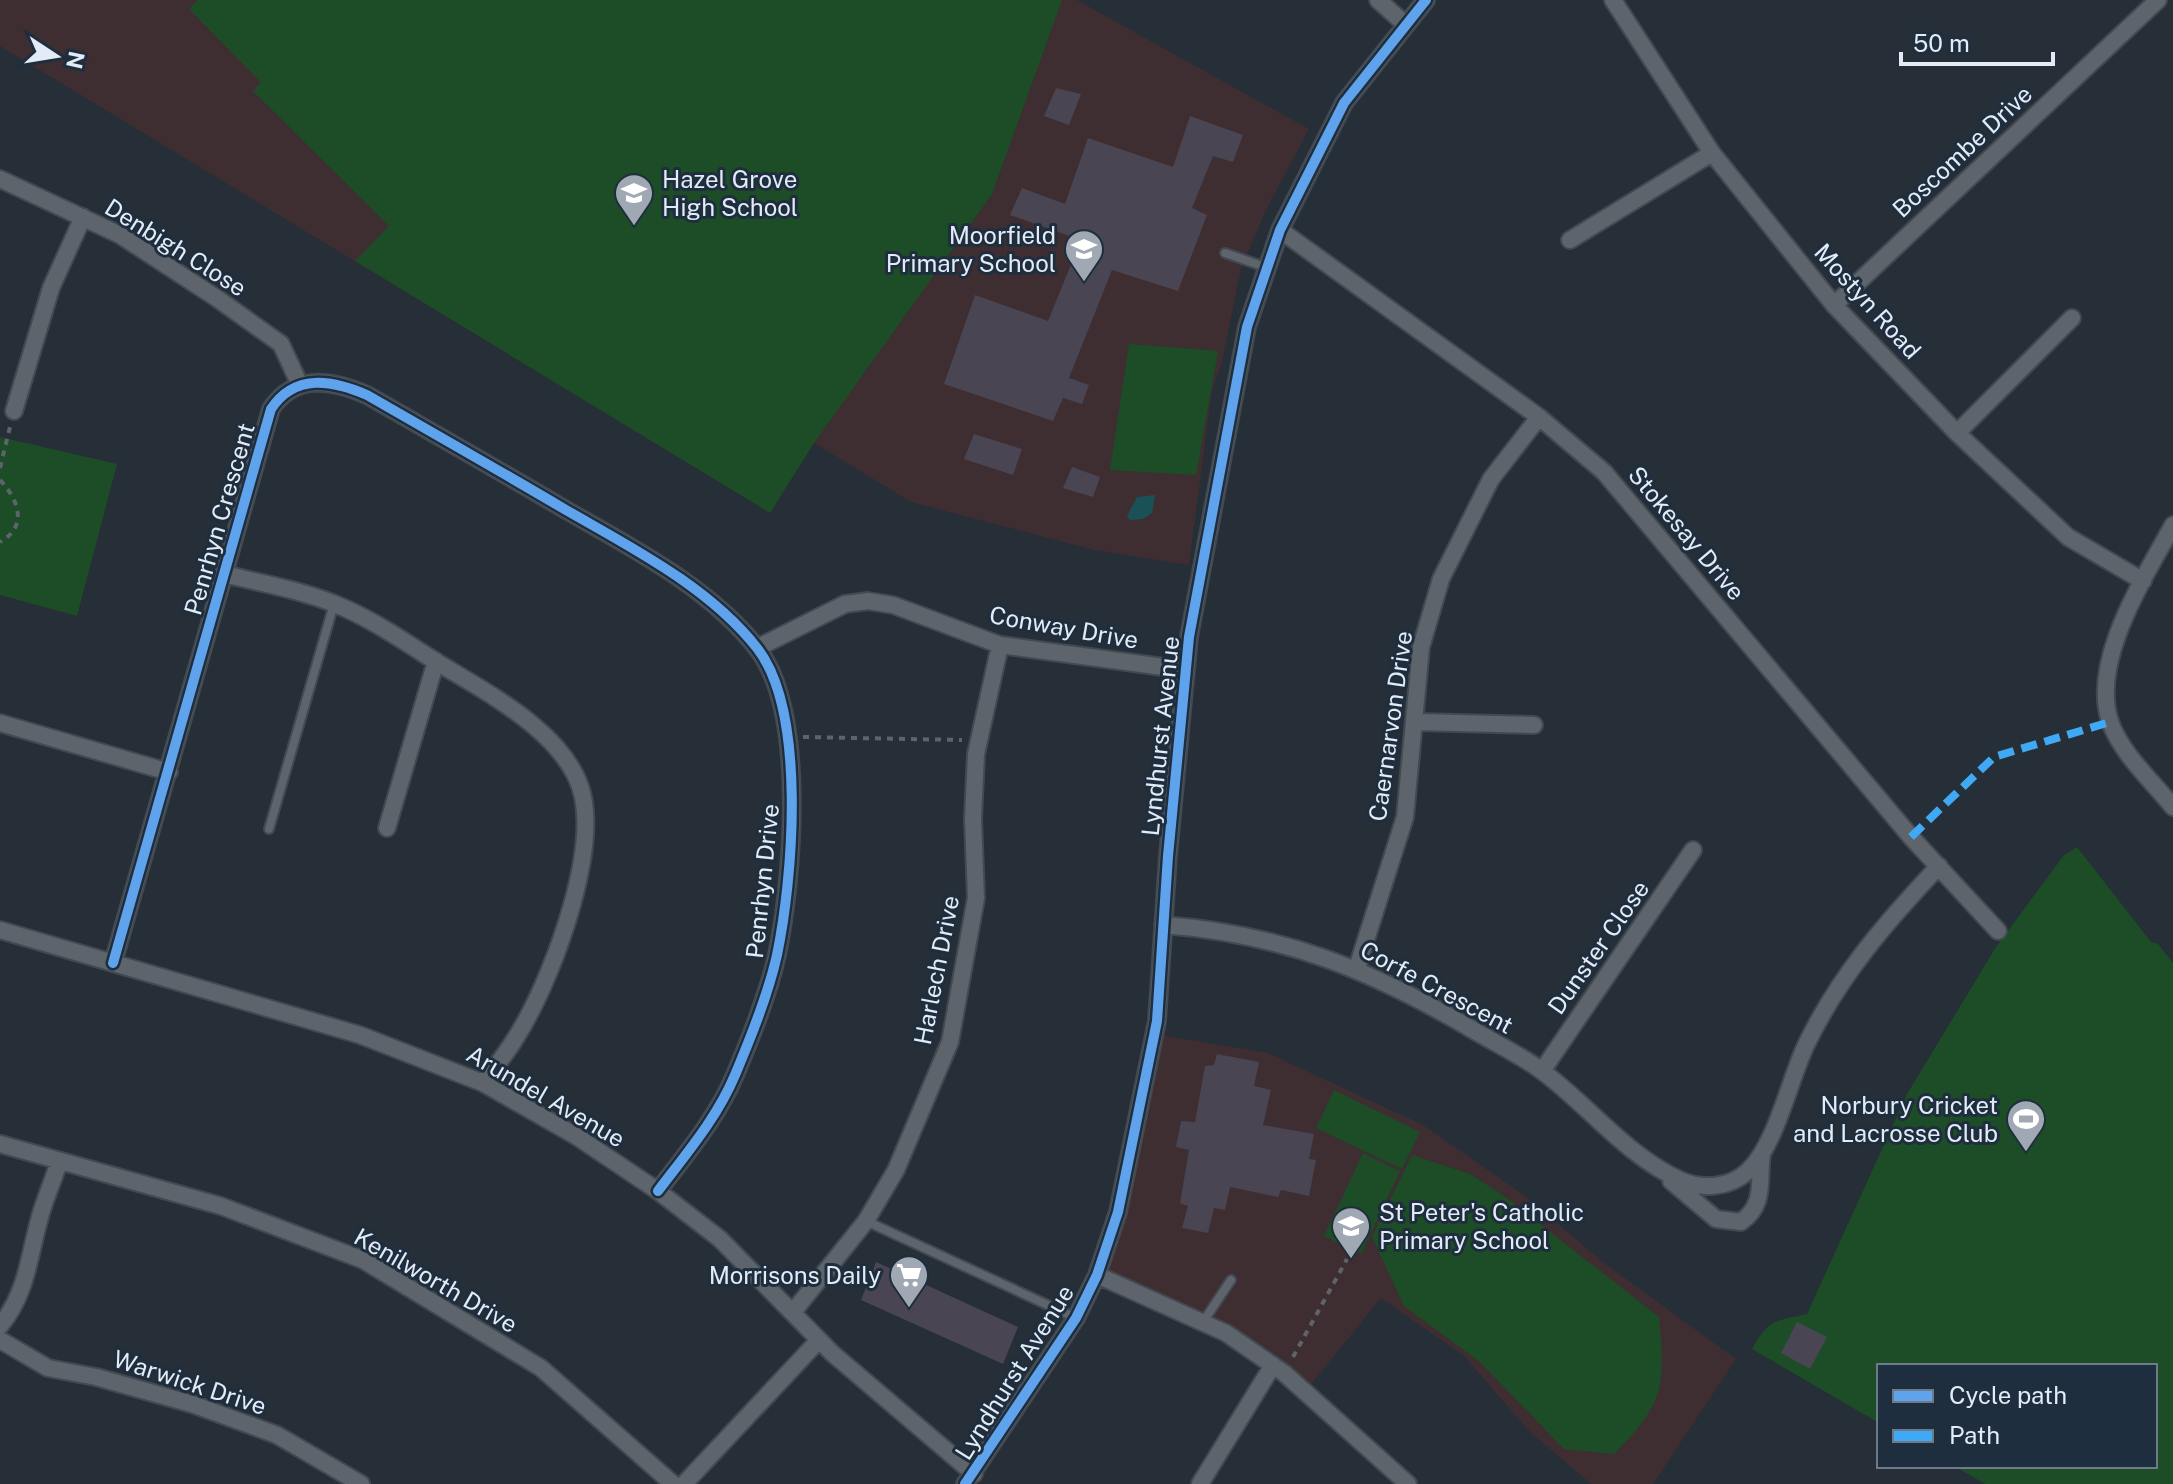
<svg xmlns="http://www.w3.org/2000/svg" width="2173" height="1484" font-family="'Public Sans',sans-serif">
<rect width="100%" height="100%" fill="#262e37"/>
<path fill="#3e2e31" d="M0,0H1077L1309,129L1267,208L1241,269L1222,362L1212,390L1189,565L1094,550L911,502L814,443L770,513L0,46Z
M1155,1034L1268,1053L1423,1125L1524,1195L1604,1263L1736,1359L1653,1484H1591L1530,1432L1464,1356L1381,1298L1305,1392L1226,1333L1097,1275Z"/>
<path fill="#1c4d27" d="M198,0H1062L992,194L814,443L770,513L355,261L389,226L253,91L261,82L189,9Z
M1129,344L1218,351L1196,475L1110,470Z
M0,437L117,464L77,616L0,595Z
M2077,847L2151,942L2158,944L2173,963V1484H1985L1954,1466H2155V1366H1879V1423L1752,1349C1769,1318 1777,1321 1807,1314L1907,1094L1996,947L2064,855Z
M1334,1090L1420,1132L1402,1169L1316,1128Z
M1363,1153L1400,1171L1361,1254L1324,1236Z
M1412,1155L1470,1174L1504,1196L1659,1317C1666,1386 1664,1404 1614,1454L1564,1449L1480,1362L1404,1306L1372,1237Z"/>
<path fill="#1a5158" d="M1155,495L1152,513L1143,519L1130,520L1127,516L1137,497Z"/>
<path fill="#494552" d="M1056,88L1081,94L1069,125L1044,116Z
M1190,116L1243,135L1233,162L1213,156L1192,208L1207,215L1178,291L1112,270L1069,378L1089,385L1082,404L1063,398L1053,421L944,384L975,295L1048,321L1081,240L1010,215L1022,188L1065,204L1088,138L1173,167Z
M974,434L1022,449L1013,475L964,459Z
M1072,467L1100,477L1093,497L1063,488Z
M1217,1054L1259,1062L1254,1086L1271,1090L1263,1125L1314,1134L1309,1159L1316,1160L1309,1196L1281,1190L1278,1197L1230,1187L1225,1210L1214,1208L1208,1233L1182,1228L1188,1206L1180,1203L1189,1150L1176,1147L1181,1121L1195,1122L1205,1066L1214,1065Z
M876,1262L1018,1327L1003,1364L861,1300Z
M1797,1322L1827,1337L1810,1369L1781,1353Z"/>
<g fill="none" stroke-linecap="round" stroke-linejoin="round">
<g stroke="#424951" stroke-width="12">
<path id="lane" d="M1225,253L1268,268
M269,829L334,604
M866,1221L1076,1318
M1203,1322L1231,1280"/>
</g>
<g stroke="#424951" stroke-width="20">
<path id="street" d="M1378,0L1405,24
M1613,0L1712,153L1834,305L1957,433L2068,537L2143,581
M0,179L120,235L218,299L281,344L300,385
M1280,230L1539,417L1604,472L1911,837L1998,931
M1570,240L1712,153
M1834,305L2158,0
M14,411L51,288L83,217
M1957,433L2072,318
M2173,525C2145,577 2088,663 2111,724C2122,754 2153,782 2173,807
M224,574C261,583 300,590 335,604C372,619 402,640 435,661C485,692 570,734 583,797C596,861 550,985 515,1039C506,1054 494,1068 483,1083
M757,648L845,604L868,601L893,605L1000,645L1186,670
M1417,722L1534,725
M0,723L169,772
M387,828L436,661
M1163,925C1284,934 1371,970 1475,1031C1497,1044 1522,1056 1542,1071C1589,1106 1627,1156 1680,1180C1702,1190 1730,1188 1748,1171C1776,1145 1789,1081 1806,1045C1839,976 1887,921 1939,866
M0,930L360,1035L483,1083L576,1136L658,1191L720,1239L832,1353L974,1474
M113,963L271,409C295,373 332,380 367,395C433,433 500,471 566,510C632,548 709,587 757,648C807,712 793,878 777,955C768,995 751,1037 735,1075C717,1118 686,1154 658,1191
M1357,968L1405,817L1421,647L1441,579L1491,479L1539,417
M1542,1071L1693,850
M0,1144L221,1206L363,1260L541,1368L673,1484
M1671,1181L1716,1219L1741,1222C1766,1204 1758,1182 1762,1154
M1097,1275L1226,1333L1284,1373L1408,1484
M793,1312L866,1221L896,1170L950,1042L976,898L973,819L976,754L1000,645
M0,1326C29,1291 29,1251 42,1210C47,1194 54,1178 59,1162
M0,1340L48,1368L96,1377L192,1404L277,1435L361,1484
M684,1484L819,1340
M965,1484L1076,1318L1097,1275L1118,1212L1157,1021L1168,856L1189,637L1247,327L1280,230L1344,103L1426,0
M1200,1484L1273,1365"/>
</g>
<path stroke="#5d646a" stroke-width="4" stroke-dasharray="6 6" stroke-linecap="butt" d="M0,468L10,427
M0,480C18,499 29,526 0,542
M803,737L962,740
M1293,1357L1347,1259"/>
<use href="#lane" stroke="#5d646b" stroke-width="8"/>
<use href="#street" stroke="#5d646b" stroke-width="16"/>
<path stroke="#3fa9f5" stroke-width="8" stroke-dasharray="16 8" stroke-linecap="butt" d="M1911,837L1994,757L2110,722"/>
<g stroke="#1f2e3e" stroke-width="15">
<path id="cycleway" d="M113,963L271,409C295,373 332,380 367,395C433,433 500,471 566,510C632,548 709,587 757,648C807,712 793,878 777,955C768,995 751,1037 735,1075C717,1118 686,1154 658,1191
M965,1484L1076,1318L1097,1275L1118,1212L1157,1021L1168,856L1189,637L1247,327L1280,230L1344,103L1426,0"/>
</g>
<use href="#cycleway" stroke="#60a3ed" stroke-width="10"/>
</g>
<defs>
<g id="school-pin" transform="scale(2)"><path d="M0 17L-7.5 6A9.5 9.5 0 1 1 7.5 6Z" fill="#a0a9b3" stroke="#1f2e3e"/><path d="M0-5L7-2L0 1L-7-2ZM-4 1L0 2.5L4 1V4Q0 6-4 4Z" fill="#fff"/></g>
<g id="stadium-pin" transform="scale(2)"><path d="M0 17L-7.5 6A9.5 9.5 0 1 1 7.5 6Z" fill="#a0a9b3" stroke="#1f2e3e"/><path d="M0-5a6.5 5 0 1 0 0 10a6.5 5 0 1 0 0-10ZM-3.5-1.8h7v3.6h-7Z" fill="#fff"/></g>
<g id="supermarket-pin" transform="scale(2)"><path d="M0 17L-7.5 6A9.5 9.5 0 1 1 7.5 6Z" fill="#a0a9b3" stroke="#1f2e3e"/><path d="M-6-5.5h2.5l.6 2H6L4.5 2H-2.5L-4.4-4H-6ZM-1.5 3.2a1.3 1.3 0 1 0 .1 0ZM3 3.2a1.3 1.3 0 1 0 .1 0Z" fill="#fff"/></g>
</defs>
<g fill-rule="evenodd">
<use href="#school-pin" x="634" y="193"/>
<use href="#school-pin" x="1084" y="249"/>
<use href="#stadium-pin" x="2026" y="1119"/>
<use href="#school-pin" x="1351" y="1226"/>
<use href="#supermarket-pin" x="909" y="1275"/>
</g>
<g text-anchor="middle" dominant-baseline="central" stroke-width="6" stroke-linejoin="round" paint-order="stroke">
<g font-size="24" fill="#e2ebf6" stroke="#1f2e3e">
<text transform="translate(1962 151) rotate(-43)">Boscombe Drive</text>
<text transform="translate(176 247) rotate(32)">Denbigh Close</text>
<text transform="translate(1868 301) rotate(48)">Mostyn Road</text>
<text transform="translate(219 519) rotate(-74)">Penrhyn Crescent</text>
<text transform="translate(1687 533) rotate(50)">Stokesay Drive</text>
<text transform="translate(1064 627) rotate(10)">Conway Drive</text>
<text transform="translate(1390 726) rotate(-82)">Caernarvon Drive</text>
<text transform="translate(1160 736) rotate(-84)">Lyndhurst Avenue</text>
<text transform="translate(762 881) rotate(-84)">Penrhyn Drive</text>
<text transform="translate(1598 947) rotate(-55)">Dunster Close</text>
<text transform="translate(936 970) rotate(-79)">Harlech Drive</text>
<text transform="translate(1437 987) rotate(28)">Corfe Crescent</text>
<text transform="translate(546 1096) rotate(30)">Arundel Avenue</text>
<text transform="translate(436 1280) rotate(30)">Kenilworth Drive</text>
<text transform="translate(1014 1372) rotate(-58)">Lyndhurst Avenue</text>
<text transform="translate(190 1382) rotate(18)">Warwick Drive</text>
</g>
<g font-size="24" fill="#e2ebf6" stroke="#1f2e3e" text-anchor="end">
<text x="662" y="179" text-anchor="start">Hazel Grove<tspan x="662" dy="28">High School</tspan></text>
<text x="1056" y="235">Moorfield<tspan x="1056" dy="28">Primary School</tspan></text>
<text x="1998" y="1105">Norbury Cricket<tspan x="1998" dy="28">and Lacrosse Club</tspan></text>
<text x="1379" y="1212" text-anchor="start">St Peter's Catholic<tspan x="1379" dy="28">Primary School</tspan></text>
<text x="881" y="1275">Morrisons Daily</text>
</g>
</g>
<rect x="1877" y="1364" width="280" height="104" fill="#1f2e3e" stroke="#6d7a88" stroke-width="2"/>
<rect x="1893" y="1390" width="40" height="12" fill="#60a3ed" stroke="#6d7a88" stroke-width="2"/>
<text x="1949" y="1404" font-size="24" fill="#e2ebf6">Cycle path</text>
<rect x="1893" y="1430" width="40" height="12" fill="#3fa9f5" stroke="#6d7a88" stroke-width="2"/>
<text x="1949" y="1444" font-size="24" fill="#e2ebf6">Path</text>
<g transform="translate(56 56) rotate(102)" stroke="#1f2e3e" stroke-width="6" paint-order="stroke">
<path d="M0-6L14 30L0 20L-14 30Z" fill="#e2ebf6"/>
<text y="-12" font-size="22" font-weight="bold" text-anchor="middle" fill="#e2ebf6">N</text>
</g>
<path d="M1901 52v12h152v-12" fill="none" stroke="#e2ebf6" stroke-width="4"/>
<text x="1913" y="52" font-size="24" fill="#e2ebf6" stroke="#1f2e3e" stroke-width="6" paint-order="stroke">50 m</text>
</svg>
